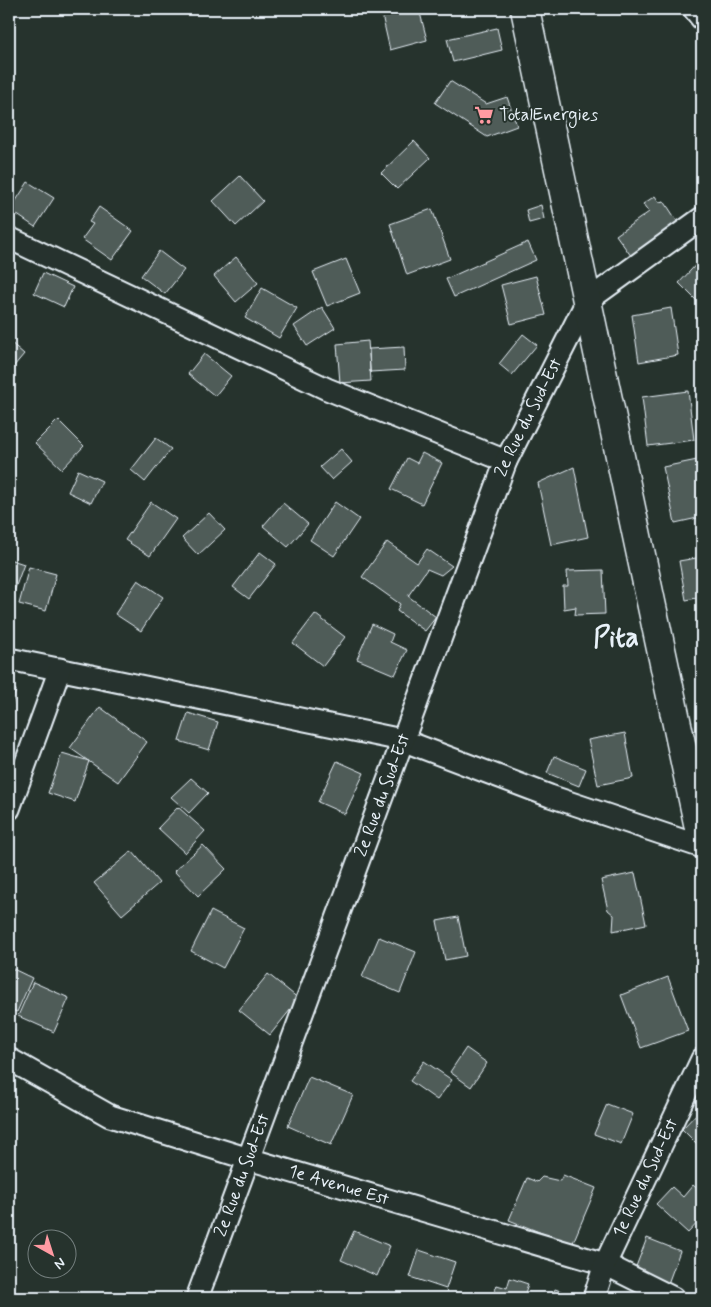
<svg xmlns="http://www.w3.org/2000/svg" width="711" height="1307" font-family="Mynerve,sans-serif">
<rect width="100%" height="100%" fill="#26332d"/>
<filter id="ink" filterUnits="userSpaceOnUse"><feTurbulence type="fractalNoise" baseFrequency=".02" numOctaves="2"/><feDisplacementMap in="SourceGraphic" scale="10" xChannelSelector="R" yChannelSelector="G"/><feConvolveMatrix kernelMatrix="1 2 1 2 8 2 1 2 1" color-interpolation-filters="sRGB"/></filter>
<g filter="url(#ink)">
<path fill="#505c59" stroke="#e8f1f8" d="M406,9H419L427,40L390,50L382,15Z
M497,28L502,50L453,62L447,39Z
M450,81L486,104L507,97L517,126L487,137L435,103Z
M414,141L430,158L397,189L381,173Z
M240,176L263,201L236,226L213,201Z
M28,182L54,198L35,227L10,210Z
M655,196L659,202L664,201L681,227L634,260L616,235L649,212L643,204Z
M541,205L544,219L529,223L526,210Z
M99,207L133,231L112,260L82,239L93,224L89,222Z
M432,209L450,259L407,275L390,224Z
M528,242L536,260L454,297L446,279Z
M159,251L184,270L165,294L141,276Z
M236,257L258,283L236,302L214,276Z
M702,258V306L679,283Z
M346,259L360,293L327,306L313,272Z
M43,273L73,287L64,307L34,293Z
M536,276L546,315L511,324L501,285Z
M262,288L297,308L279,338L245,318Z
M322,307L335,328L307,346L294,326Z
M671,308L678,355L639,362L632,315Z
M523,334L537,345L512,375L499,364Z
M9,341L24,354L14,366L9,362Z
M368,341L371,381L340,383L337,344Z
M404,347L405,370L370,372L369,349Z
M204,354L231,376L215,396L188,374Z
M688,391L694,440L648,446L642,397Z
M58,420L84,446L62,469L35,443Z
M156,438L171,449L145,482L131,470Z
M341,449L352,462L332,480L320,467Z
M422,453L442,463L422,504L391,489L407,458L417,463Z
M702,459V517L675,523L663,467Z
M574,467L588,537L551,545L538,483Z
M78,470L102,481L91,503L68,492Z
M151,502L176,519L150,556L125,540Z
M335,502L359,519L334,556L310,540Z
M283,503L308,524L288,547L263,526Z
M209,513L225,530L198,555L182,538Z
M387,542L417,563L427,549L452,566L441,575L427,569L408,596L436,617L425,631L397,611L400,604L362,577Z
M260,552L276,564L249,599L233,587Z
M702,557V597L686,600L679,561Z
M9,559L24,564L13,594L9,592Z
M29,567L56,574L46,611L19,604Z
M603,570L605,614L575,615L576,607L564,609L563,586H568L567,571Z
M138,580L163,597L141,631L115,614Z
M315,614L345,637L323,666L293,643Z
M372,624L393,634L390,642L407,650L395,675L357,659Z
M9,687L16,690L9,713Z
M100,707L147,742L118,782L70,748Z
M188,713L218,722L209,750L179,741Z
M625,733L633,778L598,785L588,740Z
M62,753L89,761L75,802L48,793Z
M554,756L586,769L579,786L547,773Z
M337,761L364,773L345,814L318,802Z
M191,778L208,793L189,813L171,797Z
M178,807L205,831L185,853L158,828Z
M203,845L226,869L198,896L174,871Z
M132,851L159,883L122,915L94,883Z
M635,873L646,924L613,931L614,915L608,910L601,880Z
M211,911L244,928L223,968L191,951Z
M458,917L466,956L445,960L437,921Z
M379,937L416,952L400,993L362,977Z
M9,967L32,978L17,1012L9,1009Z
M268,974L299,999L270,1035L239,1010Z
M668,977L688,1031L641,1048L621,995Z
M33,982L69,998L54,1032L18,1016Z
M466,1048L487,1063L471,1087L450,1072Z
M424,1061L452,1080L437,1100L410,1081Z
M309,1077L353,1095L331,1145L288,1126Z
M607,1104L633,1114L621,1144L594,1134Z
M702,1108V1149L682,1129Z
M563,1175L596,1188L572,1245L509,1220L527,1178L537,1182L542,1177L560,1181Z
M693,1185L702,1193V1218L688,1233L656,1204L672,1187L683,1197Z
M354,1231L390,1246L377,1276L341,1260Z
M647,1238L680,1251L666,1289L632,1277Z
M419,1250L455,1262L446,1289L410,1277Z
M510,1278L528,1284L524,1296L532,1298H492L497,1285L507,1288Z
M555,1289L580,1298H551Z"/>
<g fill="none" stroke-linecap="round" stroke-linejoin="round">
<g stroke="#e8f1f8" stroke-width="25">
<g id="minor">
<path d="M694,9L702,19"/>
<path d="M9,238L327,389L506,461"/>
<path d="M9,659L402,740L550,796L702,847"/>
<path d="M9,809L60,669"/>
<path id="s1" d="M9,1059L110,1116L249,1159L605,1264L673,1298"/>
<path id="s2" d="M197,1298L506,461L587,301L702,218"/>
<path id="s3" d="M594,1298L605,1264L702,1059"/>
</g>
</g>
<g stroke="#e8f1f8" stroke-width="31">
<path id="highway" d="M525,9L702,842"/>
</g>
<use href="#minor" stroke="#26332d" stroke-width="21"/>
<use href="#highway" stroke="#26332d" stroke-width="28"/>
</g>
</g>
<defs>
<g id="supermarket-bare" transform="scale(1.5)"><path d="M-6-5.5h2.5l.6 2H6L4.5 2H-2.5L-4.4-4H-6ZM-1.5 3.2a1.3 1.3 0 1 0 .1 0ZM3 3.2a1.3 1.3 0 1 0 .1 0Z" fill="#ff9aa2" stroke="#26332d" stroke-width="2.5" paint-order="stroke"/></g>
</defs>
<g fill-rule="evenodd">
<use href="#supermarket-bare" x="484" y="115"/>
</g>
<g text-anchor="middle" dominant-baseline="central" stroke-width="4" stroke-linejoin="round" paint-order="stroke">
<g font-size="18" fill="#e8f1f8" stroke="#26332d" text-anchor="start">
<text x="499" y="115">TotalEnergies</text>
</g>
<g font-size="18" fill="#e8f1f8" stroke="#26332d">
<text stroke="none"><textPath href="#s2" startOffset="941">2e Rue du Sud-Est</textPath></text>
<text stroke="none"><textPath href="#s2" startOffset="536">2e Rue du Sud-Est</textPath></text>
<text stroke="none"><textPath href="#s2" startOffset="131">2e Rue du Sud-Est</textPath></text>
<text stroke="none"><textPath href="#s3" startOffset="131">1e Rue du Sud-Est</textPath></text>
<text stroke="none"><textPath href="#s1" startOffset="355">1e Avenue Est</textPath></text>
</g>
<g font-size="28" font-weight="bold" fill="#e8f1f8" stroke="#26332d">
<text x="616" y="638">Pita</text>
</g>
</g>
<rect width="711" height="1307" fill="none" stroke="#26332d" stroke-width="30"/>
<rect x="15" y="15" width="681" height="1277" fill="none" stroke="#e8f1f8" stroke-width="2" filter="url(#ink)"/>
<g transform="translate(52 1254) rotate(141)"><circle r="24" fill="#26332d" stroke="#747f7e"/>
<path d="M0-4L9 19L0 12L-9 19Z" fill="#ff9aa2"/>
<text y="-8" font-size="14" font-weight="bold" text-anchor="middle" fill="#e8f1f8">N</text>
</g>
</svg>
